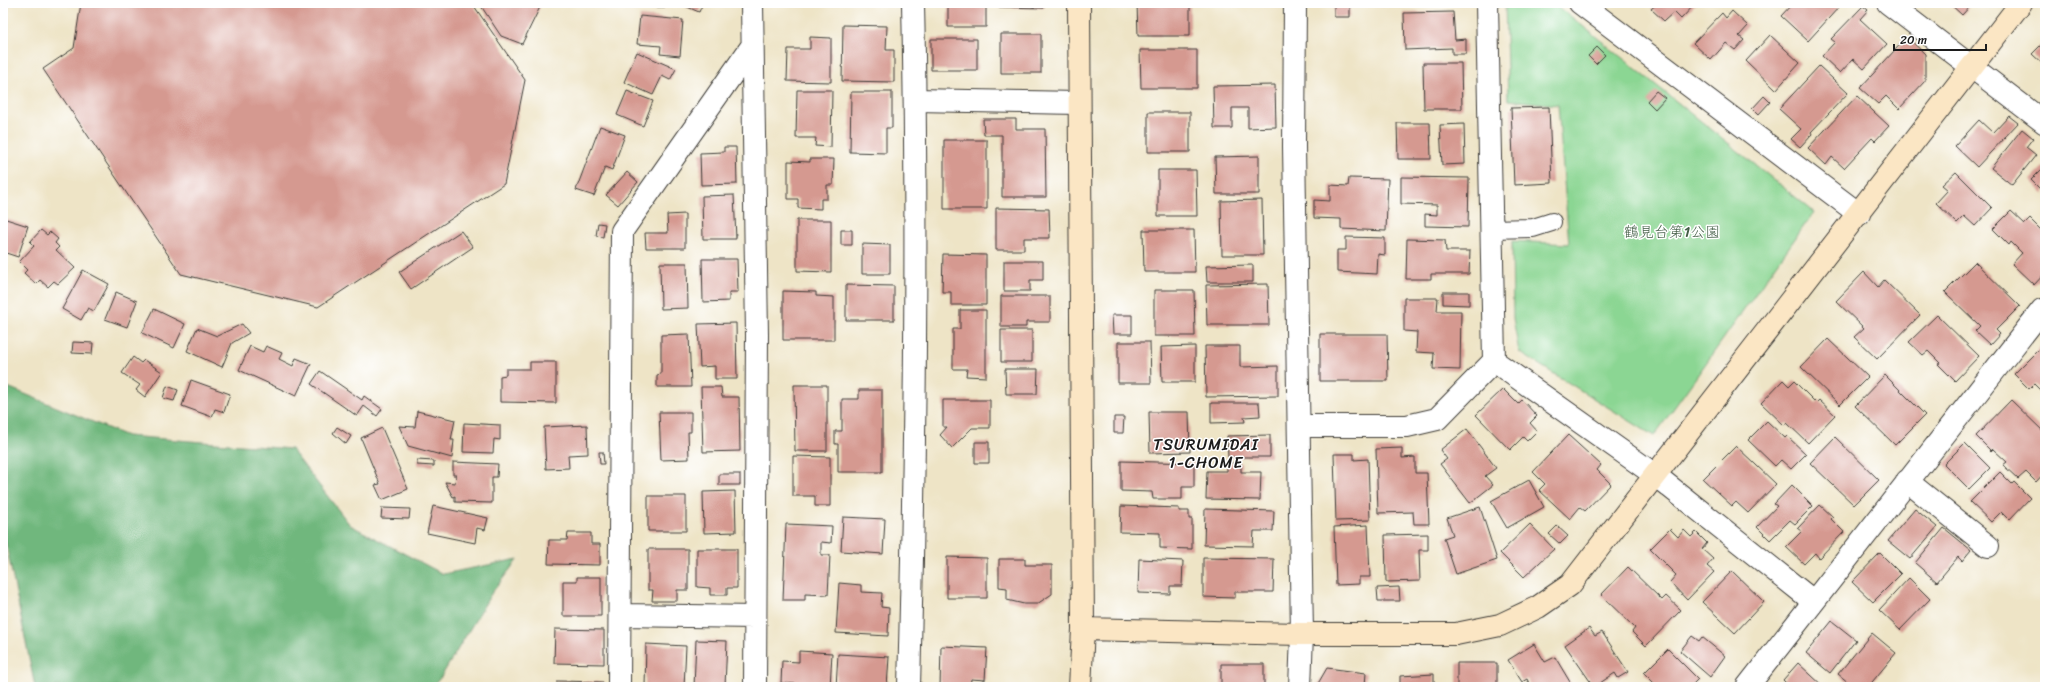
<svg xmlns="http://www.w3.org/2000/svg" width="2048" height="690" font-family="Sriracha,'Klee One',sans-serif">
<rect width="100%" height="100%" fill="#fff"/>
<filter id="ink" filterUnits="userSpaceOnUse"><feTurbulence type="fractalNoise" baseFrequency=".025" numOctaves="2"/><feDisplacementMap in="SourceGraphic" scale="8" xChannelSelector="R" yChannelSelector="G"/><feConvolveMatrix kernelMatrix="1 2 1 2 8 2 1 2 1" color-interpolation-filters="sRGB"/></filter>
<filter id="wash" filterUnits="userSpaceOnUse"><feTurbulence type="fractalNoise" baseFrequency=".012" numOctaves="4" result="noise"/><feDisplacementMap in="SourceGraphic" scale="16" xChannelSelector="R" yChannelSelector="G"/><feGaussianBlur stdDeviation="0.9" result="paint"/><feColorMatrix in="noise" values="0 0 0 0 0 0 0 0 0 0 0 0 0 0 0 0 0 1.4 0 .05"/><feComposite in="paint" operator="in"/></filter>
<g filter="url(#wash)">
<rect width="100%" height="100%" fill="#eee4c6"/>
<path fill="#8bd693" stroke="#547958" d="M1505,3H1554L1814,212L1654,436L1519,352L1513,318L1512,241L1569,244L1558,105L1508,100Z"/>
<path fill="#70b77d" stroke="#466a4c" d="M3,385L127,436L291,449L350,525L443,574L518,559L491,594L441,677L432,687H35L3,529Z"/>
<g id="blocks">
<path fill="#d59990" d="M81,3H472L525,80L504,184L318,307L181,274L43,69L74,48Z
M479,3H535L541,5L522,44L501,36Z
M636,3H669V7H636Z
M678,3H703L699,12Z
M948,3H986V27H948Z
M998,3H1044V8L998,7Z
M1137,3H1190V36H1138Z
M1367,3H1383V6H1367Z
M1658,3H1696L1681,19L1674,12L1664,21L1651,9Z
M1793,3H1835L1839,7L1808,41L1781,16Z
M1949,3H1973L1962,15Z
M1334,4H1350V17H1334Z
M1863,6L1868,10L1860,19L1887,44L1864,69L1853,59L1840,73L1822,56L1835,42L1831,39Z
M1732,11L1748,26L1739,36L1744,40L1735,50L1726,43L1711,60L1693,43L1722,13L1726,18Z
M1453,12L1455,40L1466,39V54H1452V48L1405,50L1404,13Z
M640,16L683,20L680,56L660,54L661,46L637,44Z
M843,25L887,26L886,50H894V82L842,81Z
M1001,34H1041V73H1001Z
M1770,35L1800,63L1776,90L1746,61Z
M810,37L831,38V82L787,81L788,49H810Z
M1907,37L1925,54V81L1899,109L1886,96L1878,104L1860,88Z
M931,39H977V70H931Z
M2045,41V66L2032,54Z
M1597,47L1605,55L1596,64L1588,56Z
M1140,50H1197V88H1141Z
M637,52L676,69L670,80L662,76L653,95L624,82Z
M1423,63H1461L1462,109H1424Z
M1819,66L1848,93L1811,132L1812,134L1800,147L1791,139L1801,129L1779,109Z
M1275,85L1276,127L1248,128V108H1232V128H1214L1213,86Z
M797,90H832L831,147L815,146L816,138H796Z
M627,91L653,101L643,126L617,115Z
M1656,91L1665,98L1655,109L1647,101Z
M851,92H892V128H886V153L850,152Z
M1764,96L1770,102L1758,115L1752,109Z
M1857,96L1889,126L1875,141L1872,138L1844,168L1832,157L1826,165L1808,148Z
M1549,107L1552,183L1514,185L1511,108Z
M1148,112H1190V152H1148Z
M2009,116L2018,123L1977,167L1955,146L1979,120L1993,133Z
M983,119H1016V129H1045L1046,197H1002V135H984Z
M1397,123H1430L1431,159H1398Z
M1464,124L1465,164L1442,165L1440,125Z
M600,126L625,135L612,170L605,167L594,196L576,190Z
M2022,129L2033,138L2026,147L2036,155L2012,185L1991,168Z
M944,140H987V209H944Z
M724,147H736L737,184L701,185L700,153L724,152Z
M1259,156V194H1216L1215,157Z
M810,159H834L833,185H827V199H821V209L798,208V199H788V161L810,162Z
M2045,166V194L2031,180Z
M1158,170H1196L1197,216H1158Z
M627,172L638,182L618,205L606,195Z
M1956,172L1992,208L1975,226L1964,216L1957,223L1936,203L1948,190L1942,185Z
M1401,177L1469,178L1468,227L1425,226V214L1437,215V205L1401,204Z
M1349,178L1388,179L1386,231L1341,229V219L1314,218V200L1330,201V185L1348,186Z
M734,195L736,239H703L702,196Z
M1262,200L1263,255H1222L1221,201Z
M996,208L1049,209L1050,238H1024V250H996Z
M2011,211L2025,224L2030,219L2045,234V273L2034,285L2012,264L2022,253L2011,242L2009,245L1993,229Z
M685,214V248H646L645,233H668L667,215Z
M3,218L28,226L18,257L3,252Z
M797,220H831V272L797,271Z
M598,223L605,224L603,237L596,236Z
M41,230L47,235L50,232L58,239L55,243L59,247L56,250L75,268L58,284L54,281L48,287L40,280L36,284L24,273L27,270L19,262L34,246L30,242Z
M841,230H852V245H841Z
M1143,230H1194L1195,272H1144Z
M461,231L473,247L411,289L399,272Z
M1346,237L1385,238V255L1378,254L1377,274L1337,272V250H1346Z
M1407,239L1445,240L1446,251H1470L1469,274H1431V279H1406Z
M862,244L890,245V274H862Z
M943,254L986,255V305H951V292H942Z
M702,259H737L738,292H729V301L703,302Z
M1004,261H1043V280H1030V291H1004Z
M1975,262L2020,306L1996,330L2000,334L1990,345L1975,331L1980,326L1945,292Z
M660,263H687L688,308L661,309Z
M1253,265V282H1207L1206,266Z
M83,270L109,284L94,311L88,308L81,320L62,309Z
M1864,272L1878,287L1884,280L1920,315L1877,359L1854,337L1864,328L1836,301Z
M1268,284L1269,325H1207L1206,285Z
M846,285L894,286V320H846Z
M1154,290H1194L1195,336H1154Z
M783,291L816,292V296L834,297V340H783Z
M116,292L137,301L127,327L105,319Z
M1443,292H1469V305L1443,304Z
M1001,296H1050V322H1026V327H1001Z
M1404,298H1438L1437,311H1461L1460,370L1433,369L1434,353L1416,352L1417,332L1404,331Z
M154,309L185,324L174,348L142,333Z
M960,310H986V377L966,376L967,369H953V329H960Z
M1112,315H1132V334H1113Z
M1937,315L1979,356L1955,381L1938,364L1940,363L1928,351L1923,355L1909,342Z
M736,323L737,379H715V366L700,367L698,324Z
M242,324L249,333L232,343L222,367L187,351L197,328L217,336Z
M1001,330H1032V362H1001Z
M689,334L691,387H657V375L661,374V335Z
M1320,334H1387L1388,381H1320Z
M1828,339L1868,377L1840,405L1801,367Z
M73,342L93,343L92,354L72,353Z
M1118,342H1150L1151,383H1118Z
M2045,343V391L2043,393L2034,384L2029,389L2014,374Z
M250,346L263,352L266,346L282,353L279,359L293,366L296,358L311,364L296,396L239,370Z
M1195,346V382H1162L1161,347Z
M1205,346H1240V367L1278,366V396L1206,397Z
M133,357L141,363L144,360L162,372L145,397L136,390L140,385L122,373Z
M530,362H556V403L500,402V376L506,375V369H530Z
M1005,369H1038L1037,394H1006Z
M320,371L362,400L364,396L382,409L377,416L364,406L357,416L311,384Z
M1885,375L1925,415L1895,445L1855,406Z
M191,380L230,394L224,412L215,409L212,417L182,406Z
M1783,380L1789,386L1794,381L1816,403L1819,400L1835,415L1808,443L1787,423L1784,425L1761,403Z
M794,385H827V451H795Z
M167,386L178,390L174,401L163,398Z
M701,387H721L722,397H739L740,451L703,452Z
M1503,389L1518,404L1522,400L1537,416L1530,423L1537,431L1527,441L1523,437L1510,450L1476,415Z
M859,390H882V472H838V444H835V431H842V399H859Z
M943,400H990V428H972L952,448L940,435L947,427H943Z
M2011,400L2045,433V472L2036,482L2026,472L2018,479L2003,465L2007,462L1993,449L1991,451L1976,436Z
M1211,403H1259L1260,416L1244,417L1245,422L1211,423Z
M417,411L455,420L451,440H454L452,458L408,446L399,426L415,427Z
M659,412H691V432H688L689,459L661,460Z
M1149,412H1189L1190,452L1150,453Z
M1114,417H1124L1123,433H1114Z
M1767,421L1785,438L1787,436L1806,454L1791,469L1781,460L1775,466L1748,440Z
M464,423L500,425V440L494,439L493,453L463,452Z
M587,425L588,454L568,455L569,468L546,469L544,427Z
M337,427L351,436L346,444L333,433Z
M382,428L408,489L382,500L375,485L380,484L361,438Z
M1467,429L1496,468L1485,476L1493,485L1470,503L1440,464L1447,459L1440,450Z
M1270,435V457H1228L1227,436Z
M1568,435L1601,465L1597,470L1611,484L1585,511L1580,507L1570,519L1539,490L1545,484L1533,472Z
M1835,437L1879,480L1854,505L1810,463Z
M975,442H989V463H975Z
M1965,443L1990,468L1969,489L1944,464Z
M1736,446L1776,484L1748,513L1736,502L1732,506L1703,479Z
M1402,448V458L1415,457V473H1427L1429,524H1414L1413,512L1378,513L1376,449Z
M599,452H603L604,464H600Z
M1334,454H1354V460L1368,459L1370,520L1336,521Z
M793,456L830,457V506H815V496H793Z
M417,460L434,461V466L417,465Z
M1121,461L1194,463V487H1182V499H1153L1152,492L1121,491Z
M453,462L498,464L497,477H492V503L455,502V496L453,497L445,482L455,483L456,475H453Z
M1227,463H1241V472H1261L1260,500L1206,499L1207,471H1227Z
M2000,472L2012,484L2014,482L2030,498L2009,520L2001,512L1991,522L1970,502Z
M719,474H740V485H719Z
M1529,480L1544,507L1507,528L1491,501Z
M1792,485L1813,506L1795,524L1790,520L1770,540L1757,527L1777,506L1774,504Z
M735,491L736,532L704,533L703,492Z
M648,496H686V531H648Z
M1820,505L1833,517L1831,519L1844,532L1819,558L1815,553L1804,564L1786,547L1802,531L1798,528Z
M433,506L488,518L485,530L477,528L475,543L427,533Z
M1121,506L1179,508V511H1189V519H1192V549L1160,548V533L1120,532Z
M1480,507L1497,560L1456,574L1444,538L1453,535L1447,518Z
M382,508L410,509L409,519L381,518Z
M1205,509L1274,511L1273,531H1254L1253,546L1204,545Z
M1915,509L1937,527L1910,559L1888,541Z
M843,517L885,519L883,554L841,551Z
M786,524L832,526L831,543L821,542V555H830L828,595L805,594V600H783Z
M1530,524L1554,549L1524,577L1500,553Z
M1368,525L1370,577H1359V584L1336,585L1334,527Z
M1557,526L1568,536L1560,544L1549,534Z
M1944,528L1971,550L1962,561L1958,557L1937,582L1915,563Z
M1670,529L1678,537L1684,530L1691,537L1696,532L1707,543L1702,549L1713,559L1707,566L1714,572L1687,600L1670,582L1676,575L1650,549Z
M568,533H591V544H600V565L548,564L549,540H567Z
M1428,534V550H1419L1420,581L1386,582L1385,535Z
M648,549H688V590H677V601H652L653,590H648Z
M697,549H737V588H727V595H710V588L697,587Z
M1880,553L1901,574L1873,602L1852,582Z
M947,557L987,558V598H947Z
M1203,558L1274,559L1273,592H1235V598L1203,597Z
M999,559H1025V565H1052V594L1037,604H1024L1007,600V588L999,587Z
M1139,559L1183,561L1182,586H1170V594L1138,593Z
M1628,567L1662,600L1666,596L1681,610L1646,646L1632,632L1635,628L1601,595Z
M1732,571L1764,602L1735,633L1702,602Z
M577,577H601V616H563V581H577Z
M1909,578L1930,599L1900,630L1879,610Z
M839,583L861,585V592L882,593L881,607L889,608L888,636L836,633Z
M1399,587L1400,601H1378L1377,588Z
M1832,621L1856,640L1830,673L1806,653Z
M1589,628L1595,636L1602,632L1628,672L1618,678L1615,673L1594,687L1565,645Z
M555,629L604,630V664L554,663Z
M1872,633L1896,653L1868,687H1854L1838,674Z
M1692,636L1699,641L1702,637L1725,656L1710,677L1680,651Z
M696,640L727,641L725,686L694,687Z
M646,644L686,646L684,687H645Z
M1534,644L1545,662L1555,657L1573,687H1531L1527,679L1522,682L1508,660Z
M941,646L987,648L985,680L971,679L970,687H940Z
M1668,649L1698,679L1692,685L1695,687H1658L1644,673Z
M799,651L832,653L830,687H797L798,684L781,683L782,661L799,662Z
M838,654L889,657L887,687H836Z
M1457,663H1497V687H1457Z
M1798,663L1824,687H1790L1783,680Z
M1221,664H1264V685H1257V687H1221Z
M1327,668L1366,673L1365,685H1373V687H1316Z
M1434,674V687H1400V676Z
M557,681L603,682V687H557Z"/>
</g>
</g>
<g filter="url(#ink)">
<use href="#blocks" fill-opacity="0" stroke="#3c3a36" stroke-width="1"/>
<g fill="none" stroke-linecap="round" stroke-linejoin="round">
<g stroke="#3c3a36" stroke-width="20">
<path id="lane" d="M1491,229L1533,228L1552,222"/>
</g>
<g stroke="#3c3a36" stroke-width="24">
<path id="street" d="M752,3L757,335L755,687
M1295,3L1294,146L1302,634L1300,687
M1487,3L1494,361L1655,475L1813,601
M1580,3L1859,214
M1888,3L2045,123
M915,100L1079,103
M1300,426H1407L1437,419L1494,361
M1907,481L1988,546
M621,615L755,617
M619,687L622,231L752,46
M909,687C915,459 918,231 913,3
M1747,687L2042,310L2045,313"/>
</g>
<g stroke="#3c3a36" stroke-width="24">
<path id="secondary" d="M1079,3L1083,629L1080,687
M1083,629L1302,634H1456L1500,625L1538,607L1570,585L2021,3"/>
</g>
<use href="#lane" stroke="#fff" stroke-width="18"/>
<use href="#street" stroke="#fff" stroke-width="22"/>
<use href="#secondary" stroke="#fbe6c4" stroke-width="22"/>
</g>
</g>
<g text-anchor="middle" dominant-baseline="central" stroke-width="3" stroke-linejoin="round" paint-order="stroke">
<g font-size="15" fill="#435d46" stroke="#fff">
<text x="1672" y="232">鶴見台第1公園</text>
</g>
<g font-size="16" letter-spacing="1" fill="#1c1c1c" stroke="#fff">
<text x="1206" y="444">TSURUMIDAI<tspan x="1206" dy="18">1-CHOME</tspan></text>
</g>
</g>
<rect width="2048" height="690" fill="none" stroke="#fff" stroke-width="16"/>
<path d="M1894 44v6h92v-6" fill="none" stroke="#1c1c1c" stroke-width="2"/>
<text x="1900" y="44" font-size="12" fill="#1c1c1c" stroke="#ffffff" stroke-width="3" paint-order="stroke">20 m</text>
</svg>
